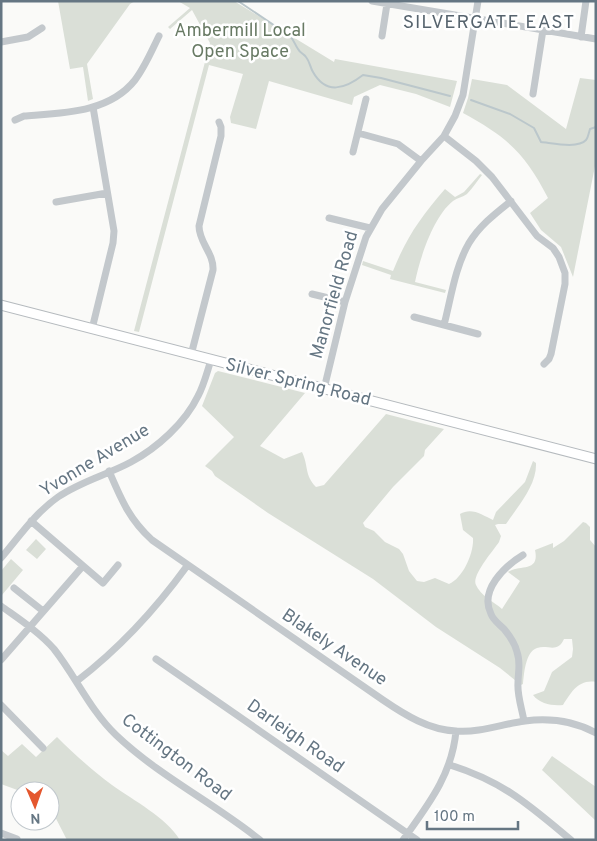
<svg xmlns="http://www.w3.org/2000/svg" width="597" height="841" font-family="Overpass,sans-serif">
<rect width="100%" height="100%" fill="#fafaf8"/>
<path fill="#dadfd7" d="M58,1H135L130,4L87,64L93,99L88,101L83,67L70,69Z
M178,1H234L334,62L335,59L457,81L450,107L416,94L380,85L354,97L352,105L269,81L256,129L231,123L230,117L243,74L209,65L139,332L134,331L210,43L192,10L170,29L168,27L190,8Z
M580,78L596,80V161L573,277L561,247L541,230L530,213L548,198C525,153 507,137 463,113L468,98L472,79L507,85L566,129Z
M480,174L482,175C477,181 473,188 467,194C463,197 457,198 453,201C433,217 420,258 415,282L446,290L445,293L390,279L391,275L362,265L363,261L393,271C407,236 421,217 445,189L455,197L464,192Z
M218,371L305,393L260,446L284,459L302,452C309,467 304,474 316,487L324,485L386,414L444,429L425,450L424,456L393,487L363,523L365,527L374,531L385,542L399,549L403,554L409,571L417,581L424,582L435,578L449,584C463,578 474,553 473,538L463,530L460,514C472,507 482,515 493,520L496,512L525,482L533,461L536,463C537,485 518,506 506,524H498L495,525L501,536L499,542C493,551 471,576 476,585C480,595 494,602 502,609L520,581L508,572C519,564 540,573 535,550L553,543V548L564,541L583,522L586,523L590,527V540L596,547V682C578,679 571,693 563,705C552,706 540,704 533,695L544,691L552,672L572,657L573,649L572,639H564C557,654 548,644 537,648C525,652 524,675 523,684L521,685L500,668L436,627L373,579L268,513L215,476L212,471L205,466L234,437L202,406L215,373Z
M36,539L46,549L37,559L26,550Z
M11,559L23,570L2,595L1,571Z
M57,737C74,754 92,770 112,785C134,801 166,817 180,840H67L50,807V791H20L1,784V750L8,756L22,744L36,757Z
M552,756L596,787V821L542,770Z"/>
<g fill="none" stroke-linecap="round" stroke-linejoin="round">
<path stroke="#bbc7cb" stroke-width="2" d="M238,1L290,36C294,40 295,45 298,49C300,53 304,54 306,57C310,62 310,67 313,72C326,95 345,89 363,75L381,78L450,96
M471,100L510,114L534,128L541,142C552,143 578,149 586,140C588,138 589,132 590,129L596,127"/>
<g stroke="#b5babe" stroke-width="11">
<path id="major" d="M1,305L596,459"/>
</g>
<path stroke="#c3c8cc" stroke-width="7" d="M372,1L596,39
M382,36L387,4
M581,37L586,1
M1,42L28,37L42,28
M533,94L543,30
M15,120L24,116C63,113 109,113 135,80C145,67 152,50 159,36
M358,133L398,144L421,161
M444,136L476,161L492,177L537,236L553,248L559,257L565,273V284L551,354L549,359L544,364
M353,152L366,99
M56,202L107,193
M329,218L370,228
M312,294L345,302
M414,317L478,334
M444,325C451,298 455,267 469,243C480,225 496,213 511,201
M92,329L113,243L114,231L93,107
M191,355L213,270C214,253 199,243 199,226L221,136V127L219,122
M324,389L345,302L366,237L382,209L421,161L444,136L455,116L463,95L478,1
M109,471C121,499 129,519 152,540L383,700C405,715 429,730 456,731C480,733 502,724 525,721C549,718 574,721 596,733
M31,521L103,583L118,565
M523,555C505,566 479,590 491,614C493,620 499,624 504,629C509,635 515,644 517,652C521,663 518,672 518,683C517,695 522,709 524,721
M1,558C19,537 35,513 58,497C81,481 107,475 131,462C157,448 185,423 198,396C204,385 207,372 211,360
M14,588L43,611
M1,606C19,619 39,632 54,649C76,677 90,710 116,735C159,776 214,803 260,840
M156,659L417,840
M1,660L83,566
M77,681C120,648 155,610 187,566
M1,705L43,748
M450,765C504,782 529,805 571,840
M1,833L17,839
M403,840C428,805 452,775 456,731"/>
<use href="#major" stroke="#fff" stroke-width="9"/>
</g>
<g text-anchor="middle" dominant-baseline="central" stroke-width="5" stroke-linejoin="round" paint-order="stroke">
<g font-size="18" fill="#687a64" stroke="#fff">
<text x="240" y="31">Ambermill Local<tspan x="240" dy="21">Open Space</tspan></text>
</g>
<g font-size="18" fill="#657683" stroke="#fff">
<text transform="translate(335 295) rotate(-74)">Manorfield Road</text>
<text transform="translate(298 383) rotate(14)">Silver Spring Road</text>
<text transform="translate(95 461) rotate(-31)">Yvonne Avenue</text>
<text transform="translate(334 648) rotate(34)">Blakely Avenue</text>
<text transform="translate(295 737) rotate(35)">Darleigh Road</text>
<text transform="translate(176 758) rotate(37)">Cottington Road</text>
</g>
<g font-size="19" letter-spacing="1" fill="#57646e" stroke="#fff">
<text x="489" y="23">SILVERGATE EAST</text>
</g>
</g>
<rect width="597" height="841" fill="none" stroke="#657683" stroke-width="5"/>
<g transform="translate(35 806) rotate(178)"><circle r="24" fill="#ffffff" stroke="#c1c8cd"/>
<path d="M0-4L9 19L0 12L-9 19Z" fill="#e4572e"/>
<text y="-8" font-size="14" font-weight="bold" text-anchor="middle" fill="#657683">N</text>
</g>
<path d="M427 821v8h91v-8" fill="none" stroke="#657683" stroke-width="2.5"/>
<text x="434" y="821" font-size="15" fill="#657683" stroke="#ffffff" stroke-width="4" paint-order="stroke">100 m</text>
</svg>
